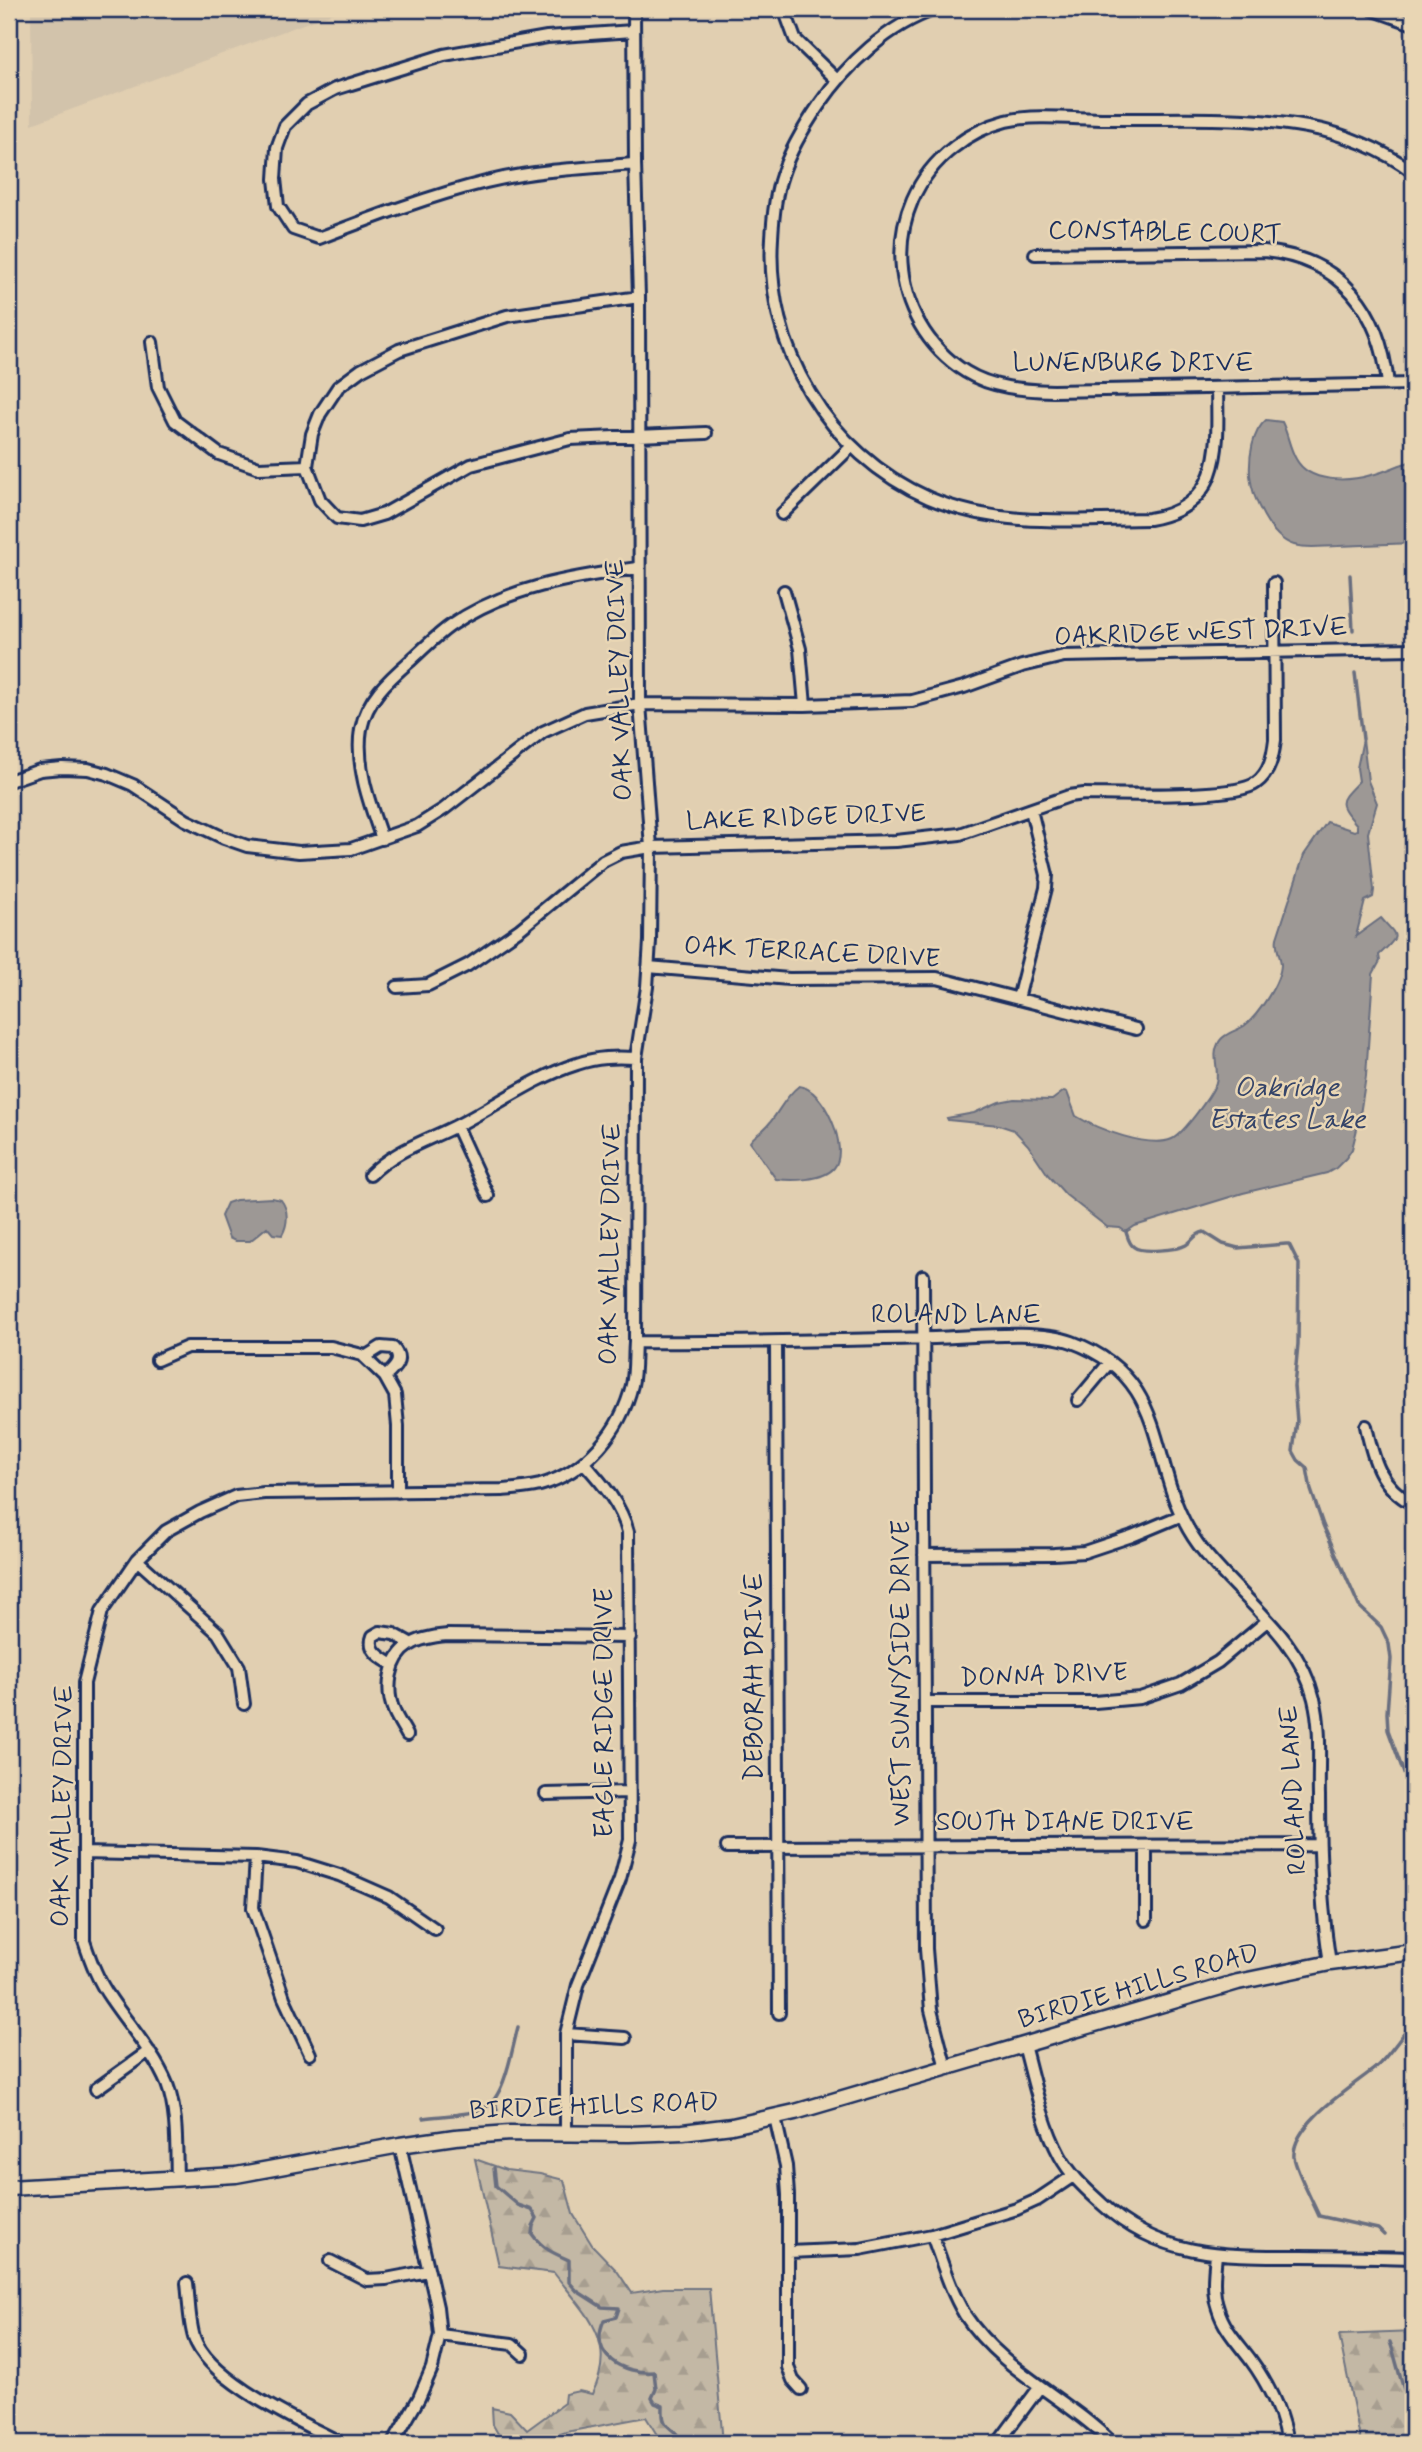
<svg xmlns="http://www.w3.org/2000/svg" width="1422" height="2452" font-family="Mynerve,sans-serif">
<defs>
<pattern id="forest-firs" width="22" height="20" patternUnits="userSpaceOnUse" patternTransform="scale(1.75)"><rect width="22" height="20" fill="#c3b8a5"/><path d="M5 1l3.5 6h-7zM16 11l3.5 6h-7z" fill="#a79e90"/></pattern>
</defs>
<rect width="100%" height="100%" fill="#e1cfb1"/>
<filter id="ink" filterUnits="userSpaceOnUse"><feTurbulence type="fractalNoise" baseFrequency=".0143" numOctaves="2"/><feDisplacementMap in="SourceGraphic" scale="14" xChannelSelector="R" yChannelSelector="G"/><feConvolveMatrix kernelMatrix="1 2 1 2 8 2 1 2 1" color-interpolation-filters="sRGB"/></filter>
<g filter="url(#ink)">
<path fill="#d2c3ab" d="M31,9H344L32,124Z"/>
<path fill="url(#forest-firs)" stroke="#6f7482" stroke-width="2" d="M475,2159L506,2170L540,2174L564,2180L573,2214L592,2245L617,2271L632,2293L663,2288H709L723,2443H662L646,2417L566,2432L537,2443H500L501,2439L493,2425L492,2408L510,2412L527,2430L564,2403L565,2394L579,2391L592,2394C619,2341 585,2313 554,2273L499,2266Z
M1413,2332V2443H1361L1339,2335Z"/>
<path fill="#9d9895" stroke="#696e7f" stroke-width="2" d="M1266,420L1282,422C1288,434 1289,447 1296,459C1309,483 1347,482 1371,475C1386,472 1399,464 1413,461V543C1388,544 1363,545 1338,546C1324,546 1307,549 1294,545C1270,538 1252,498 1250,475C1249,457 1252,432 1266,420Z
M1363,739L1368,781L1377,803L1368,833L1374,890L1373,897L1365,901L1356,936L1381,918C1397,937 1402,934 1379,955L1380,961L1373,974L1366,1076L1359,1121L1352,1149L1346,1158L1336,1168L1327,1173L1243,1193L1135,1226L1126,1232L1120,1228L1107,1227L1066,1195L1048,1175L1028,1145L1014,1130L999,1125L948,1120L947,1118L974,1113L999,1102L1014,1099L1052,1100L1064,1091L1067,1092L1076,1116C1097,1129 1149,1149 1172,1139C1183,1134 1210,1097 1215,1085C1221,1073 1211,1057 1218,1044C1222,1034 1236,1031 1244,1026C1258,1016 1281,981 1281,964C1280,954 1275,948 1277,938L1304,855L1327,822L1354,831L1357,830V825C1336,801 1339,802 1359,781L1357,768Z
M799,1086C824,1088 850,1149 834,1168C823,1181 791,1181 776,1179L750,1142C754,1135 761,1133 767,1126C779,1113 784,1097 799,1086Z
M272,1198L281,1200C289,1210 288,1224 282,1235L273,1234L267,1227L250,1241H235L229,1238L221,1216L227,1203L236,1200Z"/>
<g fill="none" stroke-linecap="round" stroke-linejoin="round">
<path stroke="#696e7f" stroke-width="3.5" d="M9,250L11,256L9,282
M1350,575L1353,630
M1355,673L1363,739
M1126,1232C1128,1238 1129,1244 1134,1247C1141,1253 1177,1250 1186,1245C1193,1241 1194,1234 1204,1232L1223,1244L1238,1248L1286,1244H1289L1299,1264L1298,1344L1294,1386L1297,1421L1293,1451L1298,1460L1307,1468L1311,1490L1323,1525L1359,1606L1381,1627L1389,1644L1391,1659L1387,1713L1388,1730L1406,1779L1409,1877L1413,1891
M495,2100L497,2110
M423,2118C443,2115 466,2116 484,2108C505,2099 512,2048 518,2027
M494,2168L496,2186L518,2205L532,2210L537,2218L533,2226L532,2234C543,2249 553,2253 569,2260V2282L577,2291L602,2307L619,2308L616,2317L604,2320C588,2356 623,2374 654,2372L656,2389L652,2398L655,2403L663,2406C663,2413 662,2419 666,2424C673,2433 679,2430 678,2443
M1384,2235L1378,2229L1319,2216C1313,2202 1296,2171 1294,2157C1291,2124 1353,2086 1375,2068C1389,2056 1400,2037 1413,2023
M1390,2342C1398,2364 1401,2389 1413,2409"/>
<g stroke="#1b2f5e" stroke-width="16">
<path id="minor" d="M784,9L795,39L836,79
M936,9C888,25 847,64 819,105C804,127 790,150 782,175C775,195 773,217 772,238C765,348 828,454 929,498C999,528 1075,520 1149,519C1223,507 1218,447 1217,389
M1371,9L1413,24
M633,31L547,37L444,55L335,89L307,104L285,126L277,148L275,179L278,206L293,229L319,238C374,217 429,196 486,182C534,170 585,168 635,164
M1413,172C1384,150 1343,133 1307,127C1241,115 1172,120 1106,119C1076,119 1034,114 1006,121C987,126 969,135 954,147C878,205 886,322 966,372C992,388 1023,390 1053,391L1413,384
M1035,254L1264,251C1342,259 1380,310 1388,384
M152,342L158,387L175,421L219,454L259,468L307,466
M307,466L320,500L337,518L360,521L384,514L471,465L570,439L706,433
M307,466L312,434L320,414L338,387L361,370L399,350L507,316L639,297
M782,514L852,446
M784,591L800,649L805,705
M9,781L40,770L62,768L88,769L107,774L133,785L186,820L224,838L247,846L299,852L351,849L417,826L444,809L543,732L585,713L640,704L805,705L912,701L964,687L1022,666L1064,656L1413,649
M382,839C370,805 355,765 361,729C367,699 388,680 410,661C423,649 436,636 450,626C506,587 573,577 638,568
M648,967L789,979L937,978L1136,1029
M397,987L428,985L468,965L520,929L603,861L621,852L651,847L896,841L960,834L1069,796L1084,794C1115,794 1236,799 1256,783C1270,773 1273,756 1275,740L1274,583
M1018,999L1046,888L1047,875L1031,810
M456,1126L488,1196
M370,1175C395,1150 427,1141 458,1125C497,1105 535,1077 577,1064C597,1057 615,1057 636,1058
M923,1276L926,1949L931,2010L946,2068
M635,1342C735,1343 835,1340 935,1338C974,1337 1036,1329 1072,1342C1176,1380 1145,1472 1198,1544C1235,1595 1299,1634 1314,1699C1322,1730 1318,1765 1319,1796C1319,1852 1321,1908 1330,1963
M776,1342L779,2013
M365,1357L381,1347L393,1348C404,1360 395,1368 385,1377
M157,1360L187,1347H331L362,1355L385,1377L395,1395L398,1426V1492
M1078,1400L1109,1363
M1366,1426C1373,1459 1380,1487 1413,1504
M924,1555L1054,1554L1084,1552L1132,1536L1180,1516
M137,1560L218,1633L239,1667L244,1704
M393,1665C382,1658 367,1651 373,1636L380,1632L394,1634L412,1644
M925,1702H1095L1140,1698L1181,1684L1218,1662L1267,1621
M407,1735C403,1727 397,1719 394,1711C385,1690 389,1658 410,1645C420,1638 436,1636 448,1635L630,1637
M546,1794L629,1792
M1146,1846V1920
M727,1847L1319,1845
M84,1853L256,1857L297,1862L339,1875L389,1897L435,1929
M256,1857L253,1908L284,1998L310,2054
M566,2034L625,2038
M1024,2045C1034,2082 1042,2123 1060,2156C1071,2176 1086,2189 1102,2204C1160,2258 1227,2256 1301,2256C1339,2256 1376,2257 1413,2258
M96,2089L149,2051
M775,2117L786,2166L788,2195V2367L793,2380L801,2389
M566,2134V2034L578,1985L620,1879L630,1840L628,1532C621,1505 603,1484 584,1463
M177,2180C176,2149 178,2113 167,2084C154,2053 130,2027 111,1999C98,1981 91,1962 84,1941V1683L102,1611L137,1560L166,1531L200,1512L236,1496L264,1493L503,1490C515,1489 528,1488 540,1485C586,1472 621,1431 632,1385C635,1372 634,1356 635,1342L636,1058L647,987L650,941L651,847L640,704L639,297L635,164L634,9
M932,2235C942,2262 950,2290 965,2315C1002,2371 1066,2397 1112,2443
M788,2252L860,2249L932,2235L1017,2209L1037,2200L1073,2176
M1216,2255C1214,2273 1212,2292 1218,2309C1224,2329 1238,2343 1250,2359C1269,2385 1282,2412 1287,2443
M330,2261L367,2280L386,2279L428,2271
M187,2283C189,2300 189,2321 194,2337C208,2381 301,2422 341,2443
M440,2335L512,2344L523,2354
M393,2443L419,2398L432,2368L440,2335L437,2307L400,2145
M998,2443L1039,2388"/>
</g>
<g stroke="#1b2f5e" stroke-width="19">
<path id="secondary" d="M9,2188L236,2175L400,2145L455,2137L510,2133L629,2134L683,2132L732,2126L795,2112L1238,1982L1330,1963L1413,1952"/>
</g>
<use href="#minor" stroke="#e9d6b4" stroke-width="10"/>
<use href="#secondary" stroke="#e9d6b4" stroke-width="14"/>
</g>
</g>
<g text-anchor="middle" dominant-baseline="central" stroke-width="5" stroke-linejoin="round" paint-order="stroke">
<g font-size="26" fill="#1b2f5e" stroke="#e9d6b4">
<text transform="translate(1165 233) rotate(1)">CONSTABLE COURT</text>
<text x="1133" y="364">LUNENBURG DRIVE</text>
<text transform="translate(1201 633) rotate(-2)">OAKRIDGE WEST DRIVE</text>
<text transform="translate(620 680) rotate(-92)">OAK VALLEY DRIVE</text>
<text transform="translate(806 818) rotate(-2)">LAKE RIDGE DRIVE</text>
<text transform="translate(812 953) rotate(3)">OAK TERRACE DRIVE</text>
<text transform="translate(611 1244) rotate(-89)">OAK VALLEY DRIVE</text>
<text x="956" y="1316">ROLAND LANE</text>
<text transform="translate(902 1673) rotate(-90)">WEST SUNNYSIDE DRIVE</text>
<text transform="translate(1044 1676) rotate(-2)">DONNA DRIVE</text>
<text transform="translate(755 1677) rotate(-90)">DEBORAH DRIVE</text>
<text transform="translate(605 1713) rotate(-90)">EAGLE RIDGE DRIVE</text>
<text transform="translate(1294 1790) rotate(-93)">ROLAND LANE</text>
<text transform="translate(63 1806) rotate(-89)">OAK VALLEY DRIVE</text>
<text x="1065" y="1823">SOUTH DIANE DRIVE</text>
<text transform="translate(1139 1987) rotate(-16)">BIRDIE HILLS ROAD</text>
<text transform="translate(594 2107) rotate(-2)">BIRDIE HILLS ROAD</text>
</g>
<g font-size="28" font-style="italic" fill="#354469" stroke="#e9d6b4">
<text x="1287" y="1088">Oakridge<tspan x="1287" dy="32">Estates Lake</tspan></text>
</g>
</g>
<rect width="1422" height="2452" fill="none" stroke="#e9d6b4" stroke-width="35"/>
<rect x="18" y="18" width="1387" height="2417" fill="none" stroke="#1b2f5e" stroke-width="2.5" filter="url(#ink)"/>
</svg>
